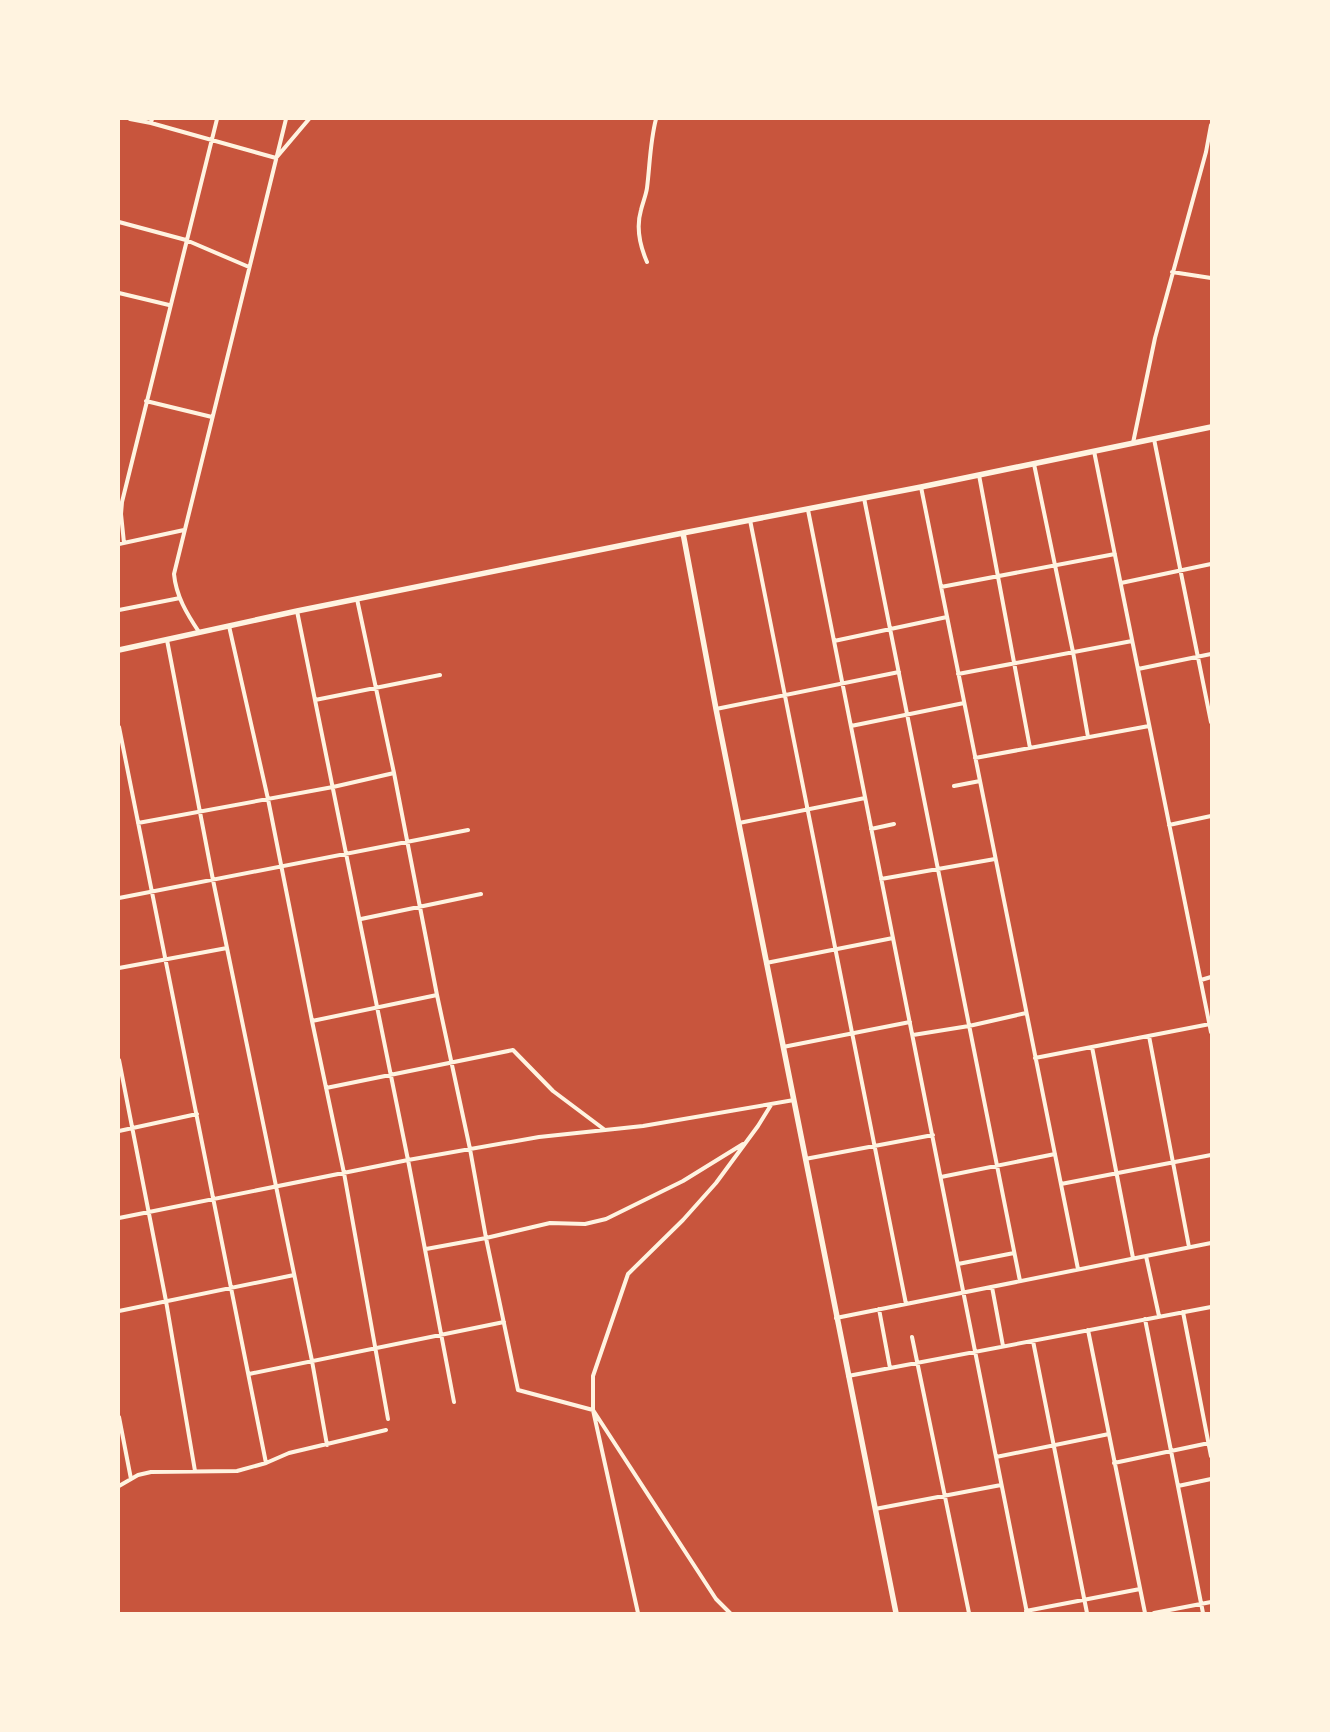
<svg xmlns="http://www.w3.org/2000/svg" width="1330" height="1732" font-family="Manrope,sans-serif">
<rect width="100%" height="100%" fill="#c8553d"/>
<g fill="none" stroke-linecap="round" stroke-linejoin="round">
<path stroke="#fff3e0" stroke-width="4" d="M130,119L151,123
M152,119L151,123L276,158L309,119
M119,222L186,240L249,267
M647,262C640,246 636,227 641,210C643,202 646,195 647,188C650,164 650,142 656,119
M1172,272L1211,278
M119,293L169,305
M146,401L212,417
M1154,439L1211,722
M1133,443L1155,338L1206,152L1211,125
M1094,451L1211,1032
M1034,464L1073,652L1088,737
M979,475L1030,748
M921,487L1078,1269
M864,498L1020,1281
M808,510L1027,1613
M750,520L906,1304
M124,543L121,514L122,502L217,119
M119,544L184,530
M1121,583L1211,564
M941,587L1115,554
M357,599L394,773L437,995L470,1149L486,1238L518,1390L593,1410L716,1599L730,1613
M119,610L180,598
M297,611L408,1160L454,1402
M229,626L268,799L312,1021L344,1173L388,1419
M199,632C187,614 176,596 174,574L286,119
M167,640L213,880L312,1361L327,1445
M834,641L947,617
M1138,669L1211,654
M958,674L1132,641
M315,700L440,675
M716,709L899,672
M851,726L964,703
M119,727L266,1463
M975,758L1149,726
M954,786L980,781
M138,823L333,787L394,773
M739,823L865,798
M1169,825L1211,816
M871,829L894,824
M881,879L995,859
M119,898L468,830
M361,919L481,894
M766,963L893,938
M119,968L227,948
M1201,980L1211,977
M312,1021L437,995
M913,1035L969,1026L1026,1013
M1149,1036L1189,1247
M783,1047L910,1022
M1092,1047L1133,1258
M1035,1058L1210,1024
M119,1060L166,1301L195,1471
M326,1088L513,1050L553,1091L605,1130
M119,1131L197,1114
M805,1159L933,1135
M941,1177L1055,1154
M1061,1184L1211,1155
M119,1218L408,1160L539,1137L643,1126L794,1100
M426,1249L486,1238L550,1223L585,1224L606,1219L683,1181L743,1144
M1146,1256L1159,1316
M958,1264L1014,1253
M992,1287L1003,1346
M879,1309L890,1368
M119,1311L294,1275
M1183,1312L1211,1456
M836,1318L1211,1243
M1145,1319L1203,1613
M1088,1330L1145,1613
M912,1337L969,1613
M1033,1341L1087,1613
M249,1374L504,1322
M848,1376L1211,1307
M119,1417L131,1479
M996,1457L1109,1434
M1114,1463L1209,1443
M119,1486L138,1475L151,1472L237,1471L266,1463L289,1453L386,1430
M1178,1486L1211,1479
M875,1509L1001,1485
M1026,1611L1140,1589
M638,1613L593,1410V1376L628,1274L683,1220L716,1183L758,1126L771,1105
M1154,1613L1211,1602"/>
<path stroke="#fff3e0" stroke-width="5.5" d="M683,533L716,709L896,1613
M119,650L297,611L683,533L921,487L1211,427"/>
</g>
<rect width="1330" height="1732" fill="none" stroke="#fff3e0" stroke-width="240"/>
</svg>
